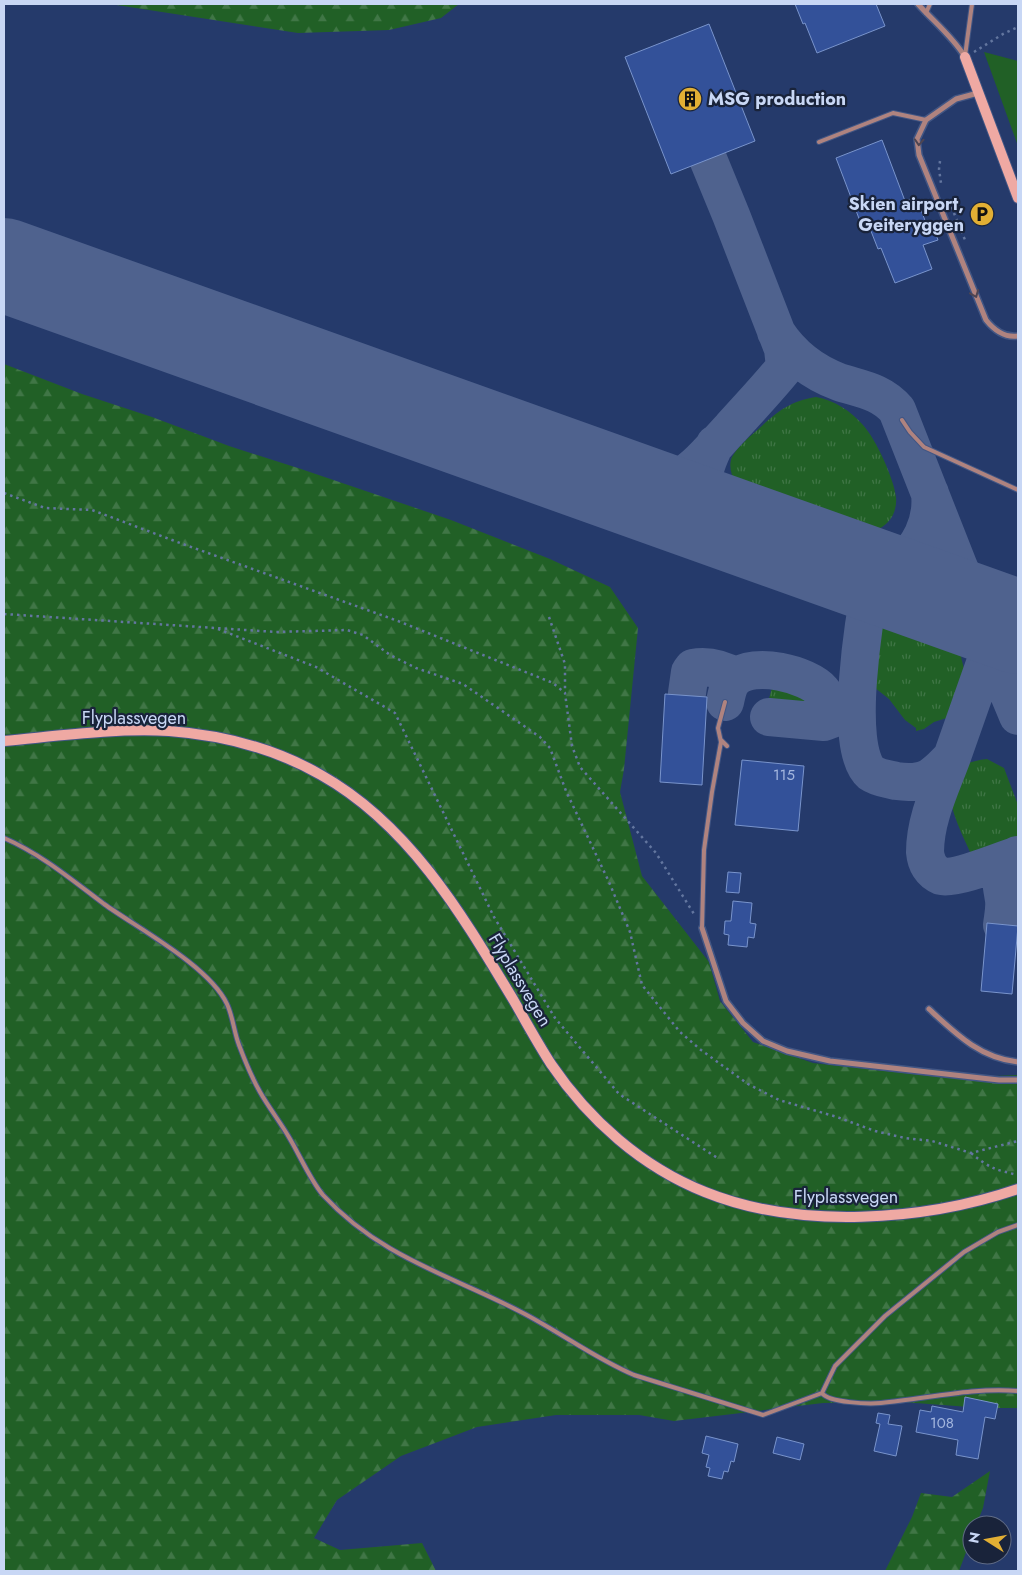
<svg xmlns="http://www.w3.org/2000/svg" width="1022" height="1575" font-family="Jost,sans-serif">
<defs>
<pattern id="grass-tufts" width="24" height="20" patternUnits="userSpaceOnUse" patternTransform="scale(1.25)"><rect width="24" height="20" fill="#216026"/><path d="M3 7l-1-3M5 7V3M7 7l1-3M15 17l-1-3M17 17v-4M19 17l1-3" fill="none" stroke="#407646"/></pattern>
<pattern id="forest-firs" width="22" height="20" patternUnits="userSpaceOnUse" patternTransform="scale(1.25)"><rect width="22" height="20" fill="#216026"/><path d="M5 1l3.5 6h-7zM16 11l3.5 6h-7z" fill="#407646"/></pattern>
</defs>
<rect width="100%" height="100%" fill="#253a6b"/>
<path fill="url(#grass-tufts)" d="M816,397C834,400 851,411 863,425C876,439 894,479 896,497C897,506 894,516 888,522C881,530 867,534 857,533C839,532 813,519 796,512C780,507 764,502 749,495C737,489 726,471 732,457C737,448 747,439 755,432C775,414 788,401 816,397Z
M883,621L884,627L902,635L960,647C960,659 966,670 966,683C966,693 959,705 956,715L934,722L924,729L916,731V728L905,720L889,699L870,684L874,639L873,636L875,635L878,628Z
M775,685L799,687L807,690L809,694V705L768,702L772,688Z
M987,759L1004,768L1018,805V843L987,855L971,854C956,820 925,765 987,759Z"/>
<path fill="url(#forest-firs)" d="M110,4H459L441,18L389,30L298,33Z
M4,364L82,394L152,417L229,446L301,469L451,520L550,559L610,587L638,628L624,769L620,792L642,876L709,962L720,1001L753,1042L813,1063L948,1078L1018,1075V1408H983L902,1402L823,1403L674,1421L639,1415H556L477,1427L401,1456L337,1500L314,1538L340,1550L422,1543L436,1571H4Z
M990,1471L983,1508L976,1525H972V1536L959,1571H885L912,1517L921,1493L952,1497Z"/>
<path fill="#216026" d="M984,52L1018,61V146Z"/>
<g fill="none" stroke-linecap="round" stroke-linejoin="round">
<path stroke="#4f628e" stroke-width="38" d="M776,332C791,355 812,372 839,382C860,389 881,391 897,410L958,565L967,587L990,630L992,641L990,649L1018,716
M715,444C711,453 707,461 705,470C700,497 729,517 748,531
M615,483C633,486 650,489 668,483C694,473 712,448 731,428C749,408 768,388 785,367L783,349L731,215L708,159
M930,493C933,521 920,551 895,566C888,570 880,572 873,575C865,612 842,748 871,773C878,778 888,779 896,781C926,785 933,777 952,757
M1018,630C1005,631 998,638 990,649C977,685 965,721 952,757C941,787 925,819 925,852C926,863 931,872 941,876C955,880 1003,860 1018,855
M687,693L690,672L693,668C709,665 722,669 736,677
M725,702C727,693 728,684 735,678C754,661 807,674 822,691C828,698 830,708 832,716V719L824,722L769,717
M1002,925C1003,916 1005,909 1004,900C1001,880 996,867 1017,855"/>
<path stroke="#4f628e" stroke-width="94" d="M4,265L1018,627"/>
</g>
<path fill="#335199" stroke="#7994cc" d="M795,4H876L885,26L817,53L805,23L803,24Z
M709,24L755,141L671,174L625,57Z
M882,140L905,201L916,197L926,223L931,221L938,240L923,245L932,269L895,283L881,248L878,249L869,226L863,229L836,158Z
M665,694L707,697L702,785L660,782Z
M742,760L804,766L798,831L735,825Z
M728,872L741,873L739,893L726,892Z
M733,901L752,903L750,923L756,924L754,938L748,937L747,947L728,945L729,935L724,934L725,921H731Z
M987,923L1018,926L1012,994L981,991Z
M965,1397L998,1404L995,1419L985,1417L978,1459L956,1455L958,1440L916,1432L920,1410L931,1412L932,1406L963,1412Z
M878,1413L890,1415L888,1424L902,1426L896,1456L874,1451L880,1424L876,1423Z
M706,1436L738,1444L734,1462L731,1461L728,1472L724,1471L722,1479L708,1476L710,1468L706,1467L709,1455L702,1453Z
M777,1437L804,1444L800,1460L773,1453Z"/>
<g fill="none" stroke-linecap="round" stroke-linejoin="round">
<g stroke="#425684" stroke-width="6">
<path id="lane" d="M926,13L930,4
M965,56L972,4
M819,142L893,113L926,120
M902,420L910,432L924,447L1018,490
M721,740L727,746
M4,838C41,854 72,880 104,904C139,929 209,966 227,1004C233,1017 234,1032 239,1045C245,1061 252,1078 260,1092C269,1108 281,1123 290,1139C300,1156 311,1181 323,1195C380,1257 450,1275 521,1312C560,1332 594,1358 634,1375L763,1415L822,1393L835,1366L885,1316L964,1252L998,1232L1018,1225
M702,928L704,850L712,792L721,742L718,728L725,702
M822,1393C829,1403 869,1404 881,1403C926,1399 972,1387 1018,1391"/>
</g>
<g stroke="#425684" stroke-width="8">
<path id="street" d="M918,4C933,21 953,37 965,57
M978,93L956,99L926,120L917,139L919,155L986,320C994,330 1004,338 1018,336
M702,928L726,1001L743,1023L763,1041L787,1051L830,1061L999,1080H1018
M929,1009C956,1034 980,1058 1018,1062"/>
</g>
<g stroke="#425684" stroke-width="12">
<path id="secondary" d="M965,57L1018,198
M4,741C58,736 114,728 169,731C222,735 276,749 321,775C410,825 463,916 514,1001C526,1022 538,1044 551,1064C589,1120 642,1167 705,1192C799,1230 924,1221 1018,1189"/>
</g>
<path stroke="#63769f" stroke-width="2.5" stroke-dasharray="2.5 4" stroke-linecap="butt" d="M974,52L1003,34L1018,27
M940,161L939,169L941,183
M949,201L965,240
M4,493L45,508L92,510L180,543L398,621L553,683L565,693L572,746L580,767L656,853L694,914
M4,614L276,632L347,630L363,635L390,655L416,668L463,684L540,737L550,748L566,791L609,882L630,932L642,985L680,1032L701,1050L748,1084L779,1100L837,1117L875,1131L905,1138L932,1141L971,1153L1018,1141
M549,617L565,664V692
M218,629L316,667L395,713L494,917L555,1018L619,1094L719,1159
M971,1153C989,1168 996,1170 1018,1175"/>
<use href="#lane" stroke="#af837f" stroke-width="4"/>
<use href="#street" stroke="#af837f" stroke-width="5"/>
<use href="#secondary" stroke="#efa9a3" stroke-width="10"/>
</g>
<defs><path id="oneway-chevron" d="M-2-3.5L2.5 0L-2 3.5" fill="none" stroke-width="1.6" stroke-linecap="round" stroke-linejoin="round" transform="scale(1.25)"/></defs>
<g stroke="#4e4552">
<use href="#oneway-chevron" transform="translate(919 142) rotate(93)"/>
<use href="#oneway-chevron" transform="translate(975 294) rotate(68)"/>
</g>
<defs>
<g id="building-disc" transform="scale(1.25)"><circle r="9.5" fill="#e2af34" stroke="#19233a"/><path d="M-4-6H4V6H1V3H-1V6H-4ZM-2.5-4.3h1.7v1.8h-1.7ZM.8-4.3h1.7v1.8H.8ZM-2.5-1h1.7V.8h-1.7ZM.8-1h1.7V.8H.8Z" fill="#111"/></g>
<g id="parking-disc" transform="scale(1.25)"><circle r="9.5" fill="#e2af34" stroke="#19233a"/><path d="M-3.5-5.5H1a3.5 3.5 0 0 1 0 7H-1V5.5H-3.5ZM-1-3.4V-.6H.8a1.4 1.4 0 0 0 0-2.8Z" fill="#111"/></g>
</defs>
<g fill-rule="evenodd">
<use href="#building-disc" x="690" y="99"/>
<use href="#parking-disc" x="982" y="214"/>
</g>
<g text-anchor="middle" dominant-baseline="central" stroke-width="4.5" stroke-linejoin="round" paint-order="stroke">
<g font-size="15" fill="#a3b6de">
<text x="784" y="775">115</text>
<text x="942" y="1423">108</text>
</g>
<g font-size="18" font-weight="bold" fill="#c8d7f5" stroke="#19233a" text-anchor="start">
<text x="708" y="99">MSG production</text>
<text x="964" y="204" text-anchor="end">Skien airport,<tspan x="964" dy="21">Geiteryggen</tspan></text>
</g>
<g font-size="18" fill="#c8d7f5" stroke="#19233a">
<text x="134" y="718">Flyplassvegen</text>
<text transform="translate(520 980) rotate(59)">Flyplassvegen</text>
<text x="846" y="1197">Flyplassvegen</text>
</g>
</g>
<rect width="1022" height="1575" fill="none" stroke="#c8d7f5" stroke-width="10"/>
<g transform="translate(987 1540) rotate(281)"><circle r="24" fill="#19233a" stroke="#5f6b85"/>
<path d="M0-4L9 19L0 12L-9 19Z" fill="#e2af34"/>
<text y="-8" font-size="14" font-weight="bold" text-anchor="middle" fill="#c8d7f5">N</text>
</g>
</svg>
